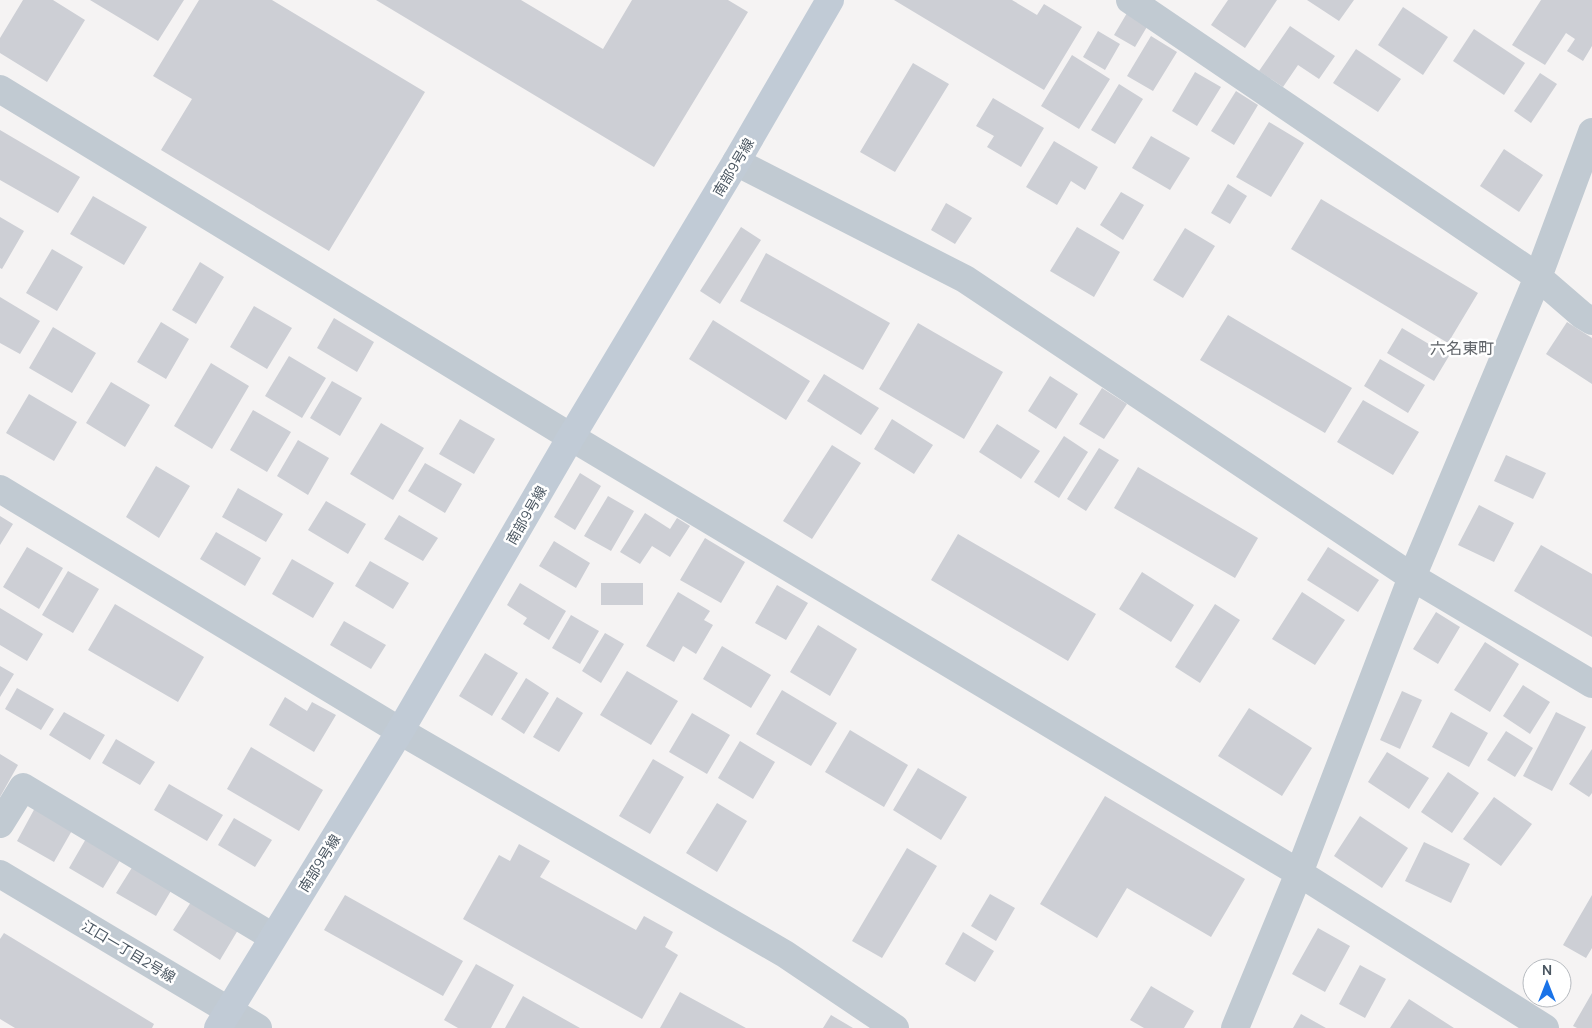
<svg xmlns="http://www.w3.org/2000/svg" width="1592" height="1028" font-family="Manrope,'Noto Sans JP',sans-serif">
<rect width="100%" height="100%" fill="#f5f3f3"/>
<path fill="#cdcfd5" d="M23,0H53L85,20L47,82L0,53V38Z
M90,0H184L158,41Z
M199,0H272L425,92L329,251L161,150L192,99L153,76Z
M376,0H521L603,49L632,0H728L748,12L654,167Z
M894,0H1012L1037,15L1044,4L1082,27L1044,90Z
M1228,0H1277L1245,48L1211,25Z
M1307,0H1354L1339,21Z
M1541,0H1592V46L1583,61L1567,51L1575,39L1566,33L1545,65L1512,45Z
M1403,7L1448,37L1423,75L1378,45Z
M1130,8L1151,20L1135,47L1114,35Z
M1290,26L1335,56L1319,79L1298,65L1283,87L1259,71Z
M1474,29L1525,63L1504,95L1453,61Z
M1098,31L1120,44L1105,70L1083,57Z
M1151,36L1177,52L1153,91L1127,76Z
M1356,49L1401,79L1378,112L1333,83Z
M1072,55L1110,79L1079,129L1041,106Z
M913,63L949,84L895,172L860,152Z
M1195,72L1221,87L1197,126L1172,111Z
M1540,73L1557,84L1531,123L1514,111Z
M1119,84L1143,99L1115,144L1091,130Z
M1236,91L1258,105L1234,145L1211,131Z
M993,98L1044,128L1021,167L987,147L994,136L976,126Z
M1269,122L1304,143L1271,197L1236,177Z
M0,130L80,177L58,213L0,180Z
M1151,136L1190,158L1170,190L1132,168Z
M1054,141L1098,167L1085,190L1071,181L1057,205L1026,187Z
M1504,149L1543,175L1519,212L1480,186Z
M1228,184L1247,196L1230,224L1211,213Z
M1121,192L1144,205L1123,240L1100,225Z
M93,196L147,227L124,265L70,234Z
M1321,199L1478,293L1448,343L1291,249Z
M946,203L972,218L955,244L931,230Z
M0,217L24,231L2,269L0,268Z
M741,227L761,240L720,304L700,291Z
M1077,227L1120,252L1094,297L1050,271Z
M1185,228L1215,246L1183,298L1153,280Z
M52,249L83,267L57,311L26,293Z
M766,253L890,323L863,370L740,301Z
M200,262L224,277L196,324L172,310Z
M0,297L40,321L20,354L0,343Z
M254,306L292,328L267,369L230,347Z
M1228,315L1352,388L1325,433L1200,360Z
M334,318L374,342L357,372L317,348Z
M713,320L810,381L786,420L689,359Z
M161,322L189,339L166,379L137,362Z
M1567,322L1592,338V384L1546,354Z
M918,323L1003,372L964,439L879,389Z
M53,327L96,353L72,393L29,368Z
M1402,328L1449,356L1434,381L1387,353Z
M289,356L326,378L302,418L265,396Z
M1380,359L1425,385L1408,413L1364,386Z
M211,363L249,386L212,449L174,426Z
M824,374L879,408L861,435L807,401Z
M1050,376L1078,394L1056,429L1028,411Z
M332,381L362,398L340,436L310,418Z
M111,382L150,405L125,447L86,423Z
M1102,388L1127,404L1104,439L1079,424Z
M29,394L77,422L54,461L6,433Z
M1363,400L1419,432L1393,475L1337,442Z
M253,410L291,432L267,472L230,450Z
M460,419L495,439L474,474L439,454Z
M892,419L933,445L914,474L874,449Z
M381,423L424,448L393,500L350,474Z
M997,424L1040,451L1021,479L979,452Z
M1064,436L1088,452L1059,498L1034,482Z
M298,440L329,458L308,495L277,476Z
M832,445L861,463L812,539L783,521Z
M1099,448L1119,460L1086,511L1067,499Z
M1506,455L1546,473L1533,499L1494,481Z
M425,463L462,484L445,513L408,491Z
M156,466L190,486L159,538L126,517Z
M1138,467L1258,538L1235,578L1114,508Z
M580,473L601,486L575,530L554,517Z
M238,488L283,514L266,542L222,517Z
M608,496L634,511L611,551L584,536Z
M326,501L366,524L348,554L308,530Z
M1479,505L1514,523L1494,562L1458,545Z
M645,513L670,529L677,518L690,526L670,557L652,546L640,564L620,552Z
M399,515L438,538L423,561L384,539Z
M0,516L13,524L0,545Z
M216,532L261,558L245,586L200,559Z
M958,534L1096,614L1068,661L931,580Z
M705,538L745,562L721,603L680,580Z
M554,541L590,563L576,588L539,566Z
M1541,545L1592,574V637L1514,591Z
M27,547L63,568L39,609L3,587Z
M1328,547L1379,580L1358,612L1307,580Z
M292,559L334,583L313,618L272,594Z
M370,561L409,583L393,609L355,586Z
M68,571L99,589L73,633L42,615Z
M1142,572L1194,605L1171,642L1119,609Z
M520,583L566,611L549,640L523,624L527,618L507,605Z
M601,583H643V605H601Z
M777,585L808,603L786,640L755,623Z
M678,592L710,611L704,620L713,625L696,654L683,646L674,662L646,646Z
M1302,592L1345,620L1315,665L1272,639Z
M115,604L204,657L178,702L88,650Z
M1215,604L1240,620L1200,683L1175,667Z
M0,608L43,634L27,661L0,645Z
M1436,612L1460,627L1438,664L1413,649Z
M571,615L599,631L580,664L552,648Z
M344,621L386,645L371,669L330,645Z
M818,625L857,649L830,696L790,672Z
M605,633L624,644L601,683L582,671Z
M1485,642L1519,664L1490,712L1454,690Z
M722,646L771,675L751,708L703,679Z
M485,653L518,673L492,716L459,696Z
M0,666L14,674L0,697Z
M627,671L678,701L651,745L600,715Z
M526,678L549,693L524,734L501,719Z
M1523,685L1550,702L1530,734L1503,716Z
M17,688L54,709L41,730L5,709Z
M782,690L837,723L811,766L756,734Z
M1402,691L1422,700L1400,749L1380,740Z
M285,697L307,711L312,702L336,715L314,752L269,725Z
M557,697L583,713L559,752L533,737Z
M1249,708L1312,748L1282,796L1218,756Z
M64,712L105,735L90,760L49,735Z
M1451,712L1488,733L1469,767L1432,747Z
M1556,712L1586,727L1552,791L1523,776Z
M692,713L730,735L707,774L669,752Z
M850,730L908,765L884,807L825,772Z
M1506,731L1533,748L1515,777L1487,760Z
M116,739L155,762L140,785L102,763Z
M740,741L775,762L753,799L718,778Z
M251,747L323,790L299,831L227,789Z
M1592,749V793L1589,797L1569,784Z
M1387,752L1429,778L1409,809L1368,782Z
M0,754L18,765L0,797Z
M653,759L684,777L650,834L619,816Z
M918,768L967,797L941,840L893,810Z
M1448,772L1479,793L1452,833L1421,812Z
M169,784L223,815L207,841L154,810Z
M1105,796L1245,879L1211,937L1127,888L1097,938L1040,904Z
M1494,797L1532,824L1501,866L1463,839Z
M717,803L747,821L717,872L686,853Z
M36,806L74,827L54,862L17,841Z
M1360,816L1408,848L1382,888L1334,856Z
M234,818L272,840L255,867L218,845Z
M87,837L122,857L103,888L69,868Z
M1424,842L1470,864L1451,903L1405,881Z
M519,844L550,861L540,877L636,930L644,916L673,932L665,947L678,955L642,1019L463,919L499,855L510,861Z
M907,848L937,866L882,958L852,941Z
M133,866L172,889L156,916L116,893Z
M990,894L1015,908L996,941L971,926Z
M345,895L463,961L443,996L324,930Z
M1592,895V948L1586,958L1563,945Z
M191,902L238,930L220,960L173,930Z
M1318,928L1350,946L1325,992L1292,974Z
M963,932L994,951L975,982L945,964Z
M4,933L154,1024L152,1028H15L0,1019V939Z
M476,964L514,985L491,1028H458L444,1020Z
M1360,965L1386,979L1365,1018L1339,1004Z
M1151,986L1194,1011L1184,1028H1144L1130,1020Z
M680,992L746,1028H660Z
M1592,993V1028H1577L1573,1026Z
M523,996L580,1028H505Z
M1409,999L1454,1028H1390Z
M1301,1014L1326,1028H1293Z
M831,1015L853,1028H823Z"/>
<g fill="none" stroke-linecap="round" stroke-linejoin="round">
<path stroke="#c1cad2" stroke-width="28" d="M1130,0L1538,277L1582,315L1592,321
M0,89L571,437L1299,873L1545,1028
M736,162L965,279L1412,577L1592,684
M0,489L400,731L785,954L895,1028
M0,824L23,787L273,937
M0,874L258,1028
M1235,1028L1299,873L1412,577L1538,277L1592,132"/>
<path stroke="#c1cbd6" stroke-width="28" d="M218,1028L400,731L571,437L736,162L830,0"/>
</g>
<g text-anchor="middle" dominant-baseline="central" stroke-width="5" stroke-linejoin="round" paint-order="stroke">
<g font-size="14" fill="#4a5661" stroke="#fff">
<text transform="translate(733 167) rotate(-59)">南部9号線</text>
<text transform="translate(526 515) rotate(-60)">南部9号線</text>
<text transform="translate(319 863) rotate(-58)">南部9号線</text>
<text transform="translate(129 951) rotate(31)">江口一丁目2号線</text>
</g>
<g font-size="16" fill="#5f6368" stroke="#fff">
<text x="1462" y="348">六名東町</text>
</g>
</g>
<g transform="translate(1547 983)"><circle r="24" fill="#ffffff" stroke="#b7bbc0"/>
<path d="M0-4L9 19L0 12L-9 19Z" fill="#1a73e8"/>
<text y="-8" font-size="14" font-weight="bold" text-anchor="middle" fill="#4a5661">N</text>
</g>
</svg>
